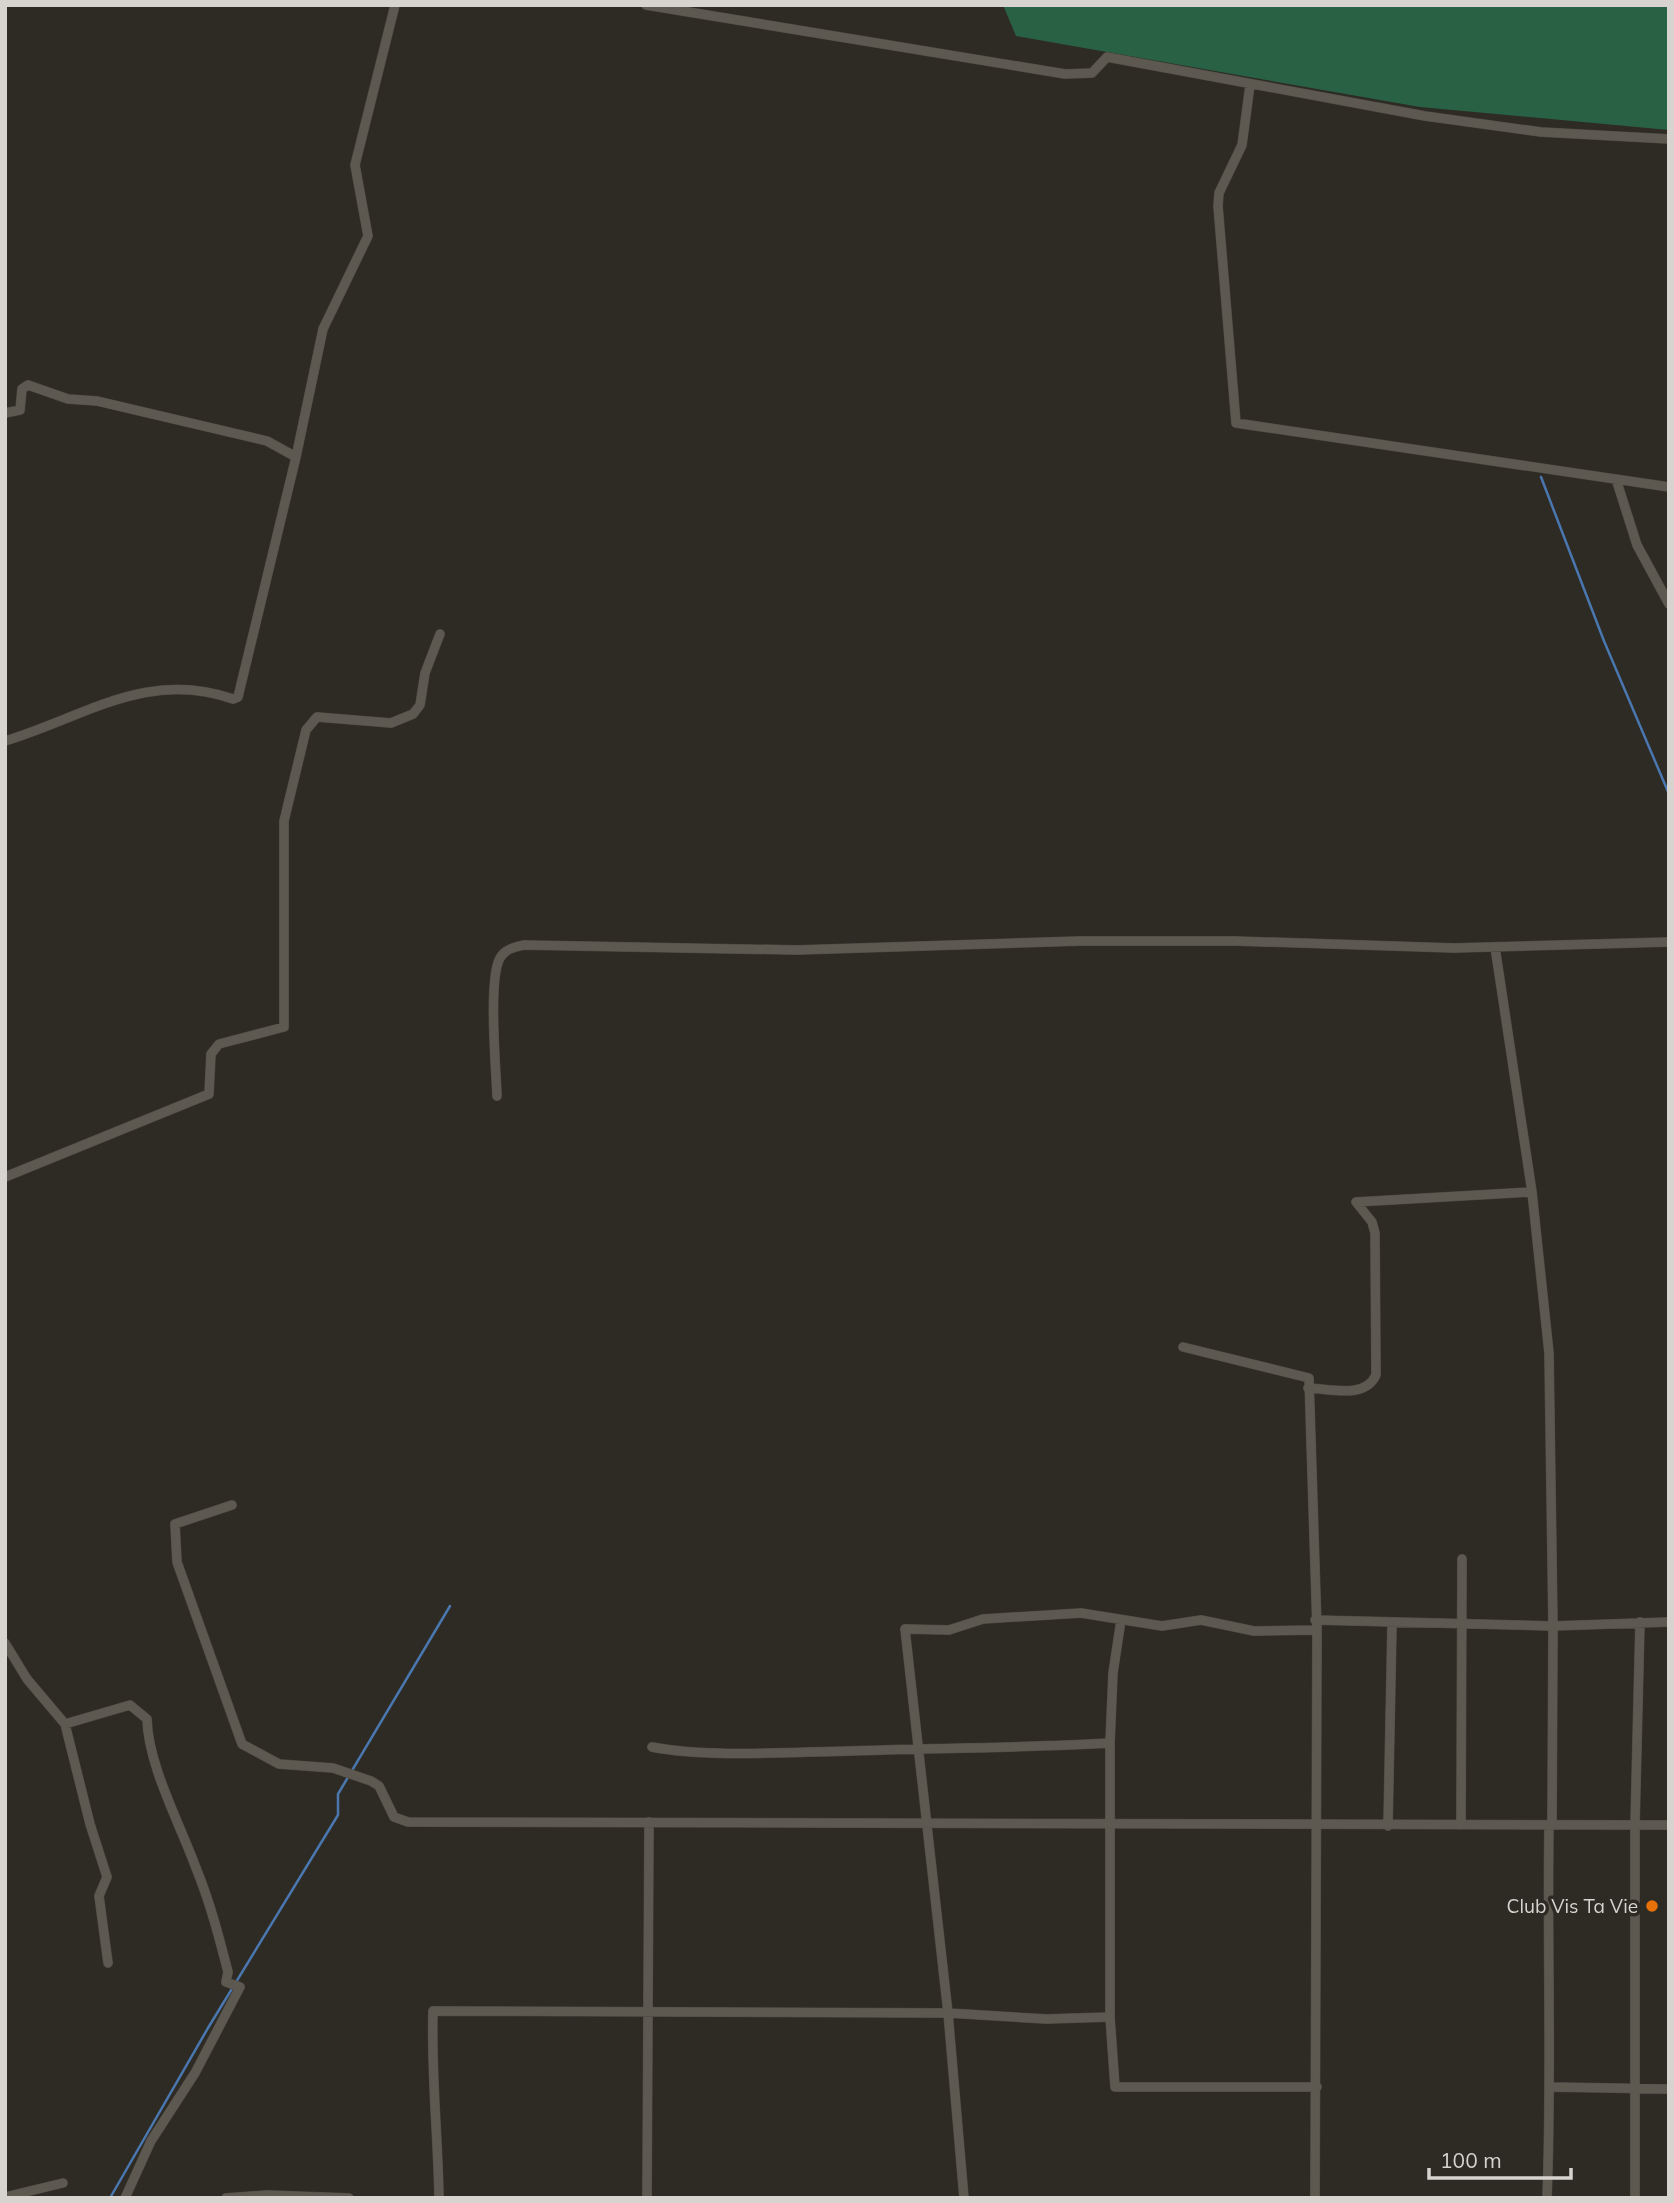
<svg xmlns="http://www.w3.org/2000/svg" width="1674" height="2203" font-family="Mulish,sans-serif">
<rect width="100%" height="100%" fill="#2e2b24"/>
<path fill="#296144" d="M1003,5H1669V130L1420,107L1016,36Z"/>
<g fill="none" stroke-linecap="round" stroke-linejoin="round">
<path stroke="#4a77af" stroke-width="2.5" d="M1541,477L1604,641L1669,794
M110,2198L208,2028L338,1815V1794L450,1606"/>
<g stroke="#4c4944" stroke-width="10">
<path id="minor" d="M646,5L1065,74L1092,73L1107,57L1425,116L1541,132L1669,139
M1250,85L1242,145L1219,193L1218,206L1236,423L1669,487
M5,413L20,410L22,389L28,385L68,399L97,401L267,441L296,457
M1616,479L1637,545L1669,604
M5,741C85,717 146,669 233,699L238,697L296,457L323,329L368,236L355,165L395,5
M1495,947L1532,1192L1549,1353L1553,1626L1552,1826
M497,1096C496,1068 488,979 500,958C505,949 515,947 524,945L797,950L1080,941H1235L1454,948L1669,942
M5,1177L209,1094L211,1054L219,1044L284,1027V821L306,730L317,717L391,723L413,714L420,705L425,673L440,634
M1356,1202L1532,1192
M1183,1347L1309,1378L1317,1630L1315,2198
M1308,1388C1331,1389 1365,1399 1376,1375L1375,1233L1372,1222L1356,1202
M232,1505L175,1524L177,1562L242,1744L279,1764L333,1768L371,1781L379,1786L394,1817L408,1822L1669,1825
M1121,1620L1113,1673L1110,1743V2017L1115,2087H1317
M1315,1620L1553,1626L1669,1622
M5,1643L27,1679L65,1724L130,1705L147,1719C148,1765 180,1824 196,1868C210,1902 219,1937 228,1972L226,1982L240,1987L195,2073L151,2141L125,2198
M65,1724L90,1824L107,1877L99,1896L108,1963
M652,1747C708,1758 790,1752 849,1751C936,1748 1022,1748 1110,1743
M1461,1825L1462,1559
M1388,1826L1392,1624
M1551,2087L1669,2089
M5,2197L63,2183
M226,2198L267,2195L349,2198
M439,2198C438,2135 431,2074 433,2011L948,2013L1046,2019L1110,2017
M647,2198L649,1822
M964,2198L948,2013L905,1629L949,1630L983,1619L1081,1613L1162,1626L1201,1620L1254,1631L1317,1630
M1547,2198C1552,2074 1547,1950 1549,1826
M1635,2198V1825L1640,1622"/>
</g>
<use href="#minor" stroke="#5d5951" stroke-width="9"/>
</g>
<circle fill="#e8710a" stroke="#2e2b24" stroke-width="2.5" cx="1652" cy="1906" r="7"/>
<g text-anchor="middle" dominant-baseline="central" stroke-width="7" stroke-linejoin="round" paint-order="stroke">
<g font-size="19" fill="#d7d4d0" stroke="#2e2b24" text-anchor="end">
<text x="1638" y="1906">Club Vis Ta Vie</text>
</g>
</g>
<rect width="1674" height="2203" fill="none" stroke="#d7d4d0" stroke-width="14"/>
<path d="M1429 2168v10h142v-10" fill="none" stroke="#d7d4d0" stroke-width="3.5"/>
<text x="1440" y="2168" font-size="21" fill="#d7d4d0" stroke="#2e2b24" stroke-width="5" paint-order="stroke">100 m</text>
</svg>
